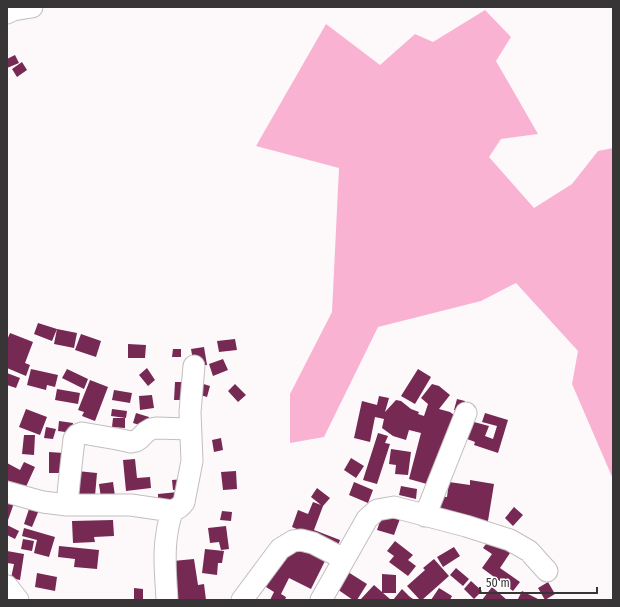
<svg xmlns="http://www.w3.org/2000/svg" width="620" height="607" font-family="'Fira Sans Condensed',sans-serif">
<rect width="100%" height="100%" fill="#fdf9fb"/>
<path fill="#fab2d3" d="M485,10L511,37L496,61L538,134L501,139L489,157L534,208L572,184L598,151L613,148V479L572,384L578,351L516,283L481,301L378,327L324,437L290,443V394L332,312L339,168L256,146L326,24L380,65L415,34L433,42Z"/>
<path fill="#762953" d="M15,55L19,63L7,68V59Z
M22,62L27,70L17,77L12,69Z
M38,323L57,329L52,341L34,334Z
M57,329L77,333L74,348L54,344Z
M10,333L33,342L25,363L30,365L26,376L7,368V340Z
M81,334L101,341L96,357L75,350Z
M235,339L237,350L219,352L217,341Z
M128,344L146,345L145,358H128Z
M204,347L207,365L194,366L191,349Z
M173,349H181V357H172Z
M223,359L228,370L213,376L209,364Z
M147,368L155,380L148,386L139,375Z
M31,369L58,375L55,387L47,385L46,390L27,385Z
M67,369L88,379L84,389L62,378Z
M418,369L431,377L415,404L401,396Z
M7,373L20,378L16,388L7,385Z
M90,380L108,387L95,421L82,416L84,412L78,410Z
M175,382H190L189,400H174Z
M197,382L210,386L207,397L194,393Z
M235,384L246,395L238,402L228,391Z
M432,384L439,386L450,395L439,409L450,412L458,418L434,486L409,479L421,433L409,430L406,440L393,436L382,428L384,419L375,417L370,442L354,438L362,401L377,405L379,396L389,398L385,412L396,400L401,401L411,409L419,412L418,414L424,416L428,404L421,398Z
M57,389L80,393L78,404L55,400Z
M114,390L132,393L130,403L112,400Z
M152,395L154,408L140,410L139,396Z
M457,399L465,401L461,412L454,410Z
M26,409L47,417L40,435L19,427Z
M112,409L127,411L126,418L111,416Z
M136,413L149,417L146,427L133,423Z
M485,413L508,420L498,453L474,445L475,442L462,437L464,430L470,433L474,422L489,426L485,436L493,439L497,426L482,422Z
M113,418H125V428L112,427Z
M59,421L73,423L72,433L58,431Z
M46,427L56,429L53,439L44,438Z
M378,433L388,436L385,443L390,444L377,484L363,480Z
M24,435H35L34,455L22,454Z
M221,438L223,450L214,452L212,440Z
M391,449L411,452L408,475L395,474L396,465L389,464Z
M49,452L64,453L63,473H49Z
M351,458L364,466L356,478L344,470Z
M135,459L137,478L150,477L151,488L126,491L123,460Z
M24,462L35,467L25,489L7,480V463L20,470Z
M77,471L97,473L95,496L75,494Z
M236,471L237,489L223,490L221,472Z
M184,479L185,489L173,490L172,480Z
M470,480L494,484L487,527L433,519L437,496L447,497L449,482L470,485Z
M113,482L115,496L101,498L99,484Z
M354,482L373,490L368,503L349,495Z
M401,486L417,489L416,499L399,495Z
M317,488L330,498L323,506L314,530L340,540L338,546L292,527L298,510L308,514L313,502L321,505L311,497Z
M178,492L179,503L158,504V494Z
M7,501L14,503L8,520L7,519Z
M30,506L39,510L32,527L24,524Z
M514,507L523,515L513,526L505,518Z
M384,510L401,516L394,535L377,530Z
M222,511L232,512L231,521L220,520Z
M113,520L114,536L94,537L95,542L73,543L72,521Z
M7,525L19,531L15,539L7,535Z
M226,526L229,549L221,550L219,542L210,543L208,528Z
M24,528L55,537L49,557L34,553L37,540L22,536Z
M492,536L512,550L500,568L520,582L513,591L482,568L492,554L483,548Z
M23,539L34,541L32,551L21,549Z
M289,540L326,559L311,589L289,578L281,594L286,597L285,600H270L274,592L266,587Z
M395,541L413,555L408,560L416,566L408,576L389,562L394,556L387,551Z
M59,546L99,550L97,569L74,567L75,559L58,557Z
M454,547L460,556L443,567L437,557Z
M205,549L224,551L222,563H218L217,575L202,573Z
M7,551L24,554L20,580L11,578L14,564L7,563Z
M194,559L198,585L204,584L206,600H178L173,561Z
M434,559L449,576L422,600H420L407,586L425,570L423,568Z
M456,568L469,579L463,586L450,575Z
M348,572L367,584L357,600H353L337,589Z
M37,573L57,577L55,591L35,587Z
M382,574L396,575V593H383L390,599L389,600H360L374,585L382,592Z
M471,581L482,591L474,599L464,589Z
M548,582L555,594L545,600L538,588Z
M492,587L507,600H482Z
M134,588L143,589V600H134Z
M439,588L452,596L450,600H431Z
M402,589L410,597L415,600H393Z
M522,591L540,600H520L518,599Z"/>
<g fill="none" stroke-linecap="round" stroke-linejoin="round">
<g stroke="#c2bec0" stroke-width="23">
<path id="minor" d="M7,13L13,10L32,7
M7,492L43,502L67,505H131L172,511C178,509 181,507 184,502L192,461L190,412L194,366
M67,505L69,484L74,439L77,435L82,433L117,439L131,442L136,441L139,439L146,432L151,429L156,428L190,429
M425,516L466,413
M7,586L18,600
M167,600C166,578 163,555 167,533C168,525 170,518 172,511
M242,600L280,549L293,541L301,540L313,543L344,559
M321,600L367,519L377,510L394,507L466,526L510,540L529,551L547,571"/>
</g>
<use href="#minor" stroke="#fff" stroke-width="21"/>
</g>
<rect width="620" height="607" fill="none" stroke="#373536" stroke-width="16"/>
<path d="M480 587v6h117v-6" fill="none" stroke="#373536" stroke-width="2"/>
<text x="486" y="587" font-size="12" fill="#373536" stroke="#ffffff" stroke-width="3" paint-order="stroke">50 m</text>
</svg>
